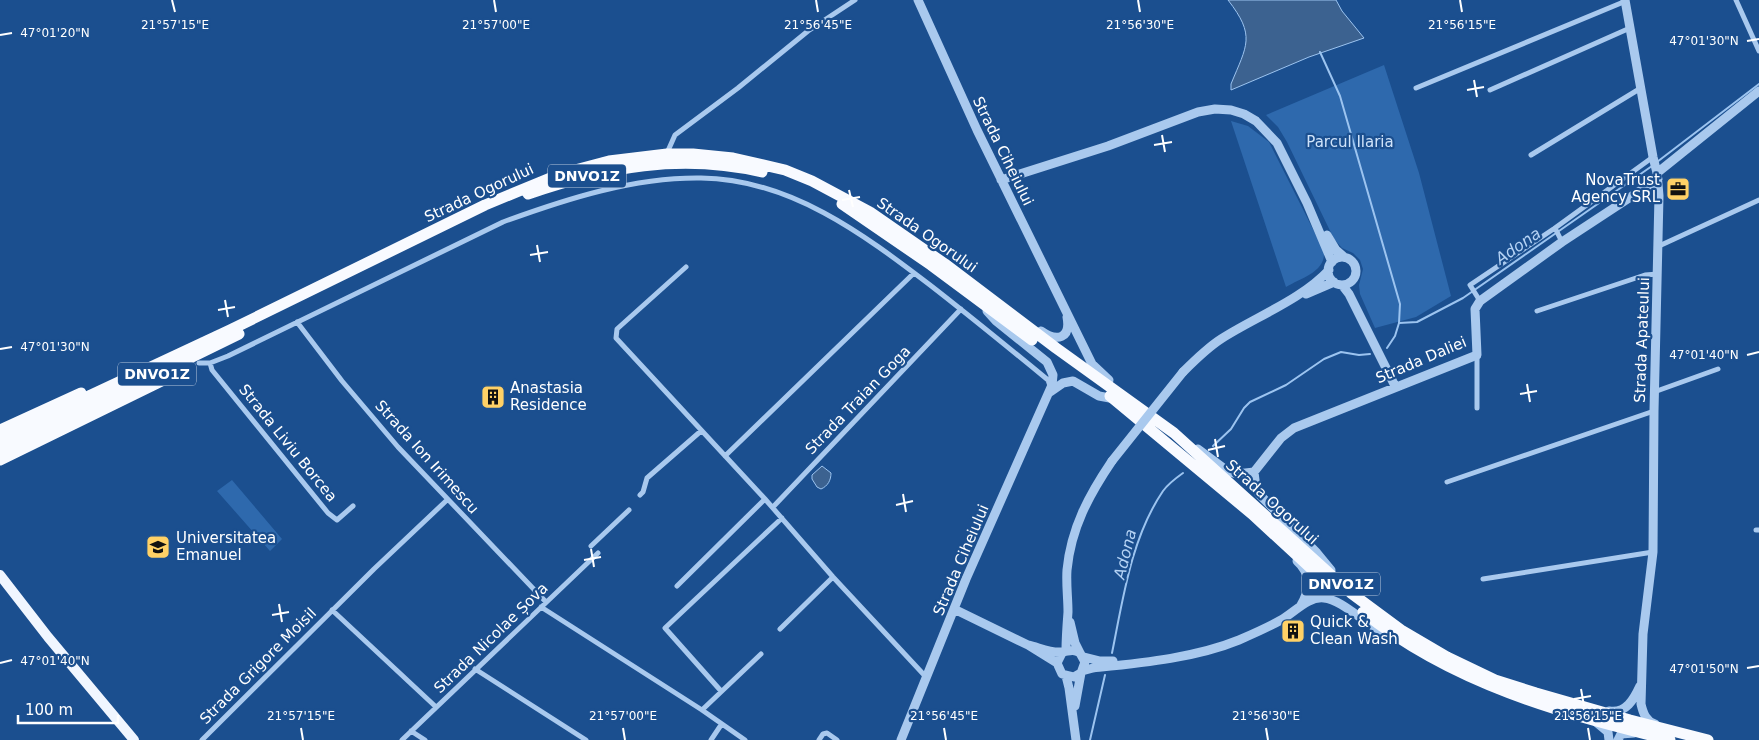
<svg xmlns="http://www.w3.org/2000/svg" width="1759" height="740" font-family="'DejaVu Sans',sans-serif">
<rect width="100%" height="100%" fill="#1b4f8f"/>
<path fill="#2e69ad" d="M1384,65L1419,173L1451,296L1416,317L1375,328L1360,294L1359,285L1363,269L1360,260L1353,253L1342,248L1334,239L1287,142L1278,127L1266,115Z
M1231,121L1248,126L1269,142L1324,251C1326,272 1301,278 1286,287Z
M232,480L282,539L270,551L217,491Z"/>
<path fill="#3c6290" stroke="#9cc4f0" d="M1228,0H1336L1342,11L1364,38L1309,57L1231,90V84C1247,45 1256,36 1228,0Z
M822,466L831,473C831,480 828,486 821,489L817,487L812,479V475Z"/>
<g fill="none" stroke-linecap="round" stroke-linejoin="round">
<path stroke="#9cc4f0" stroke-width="2" d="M1320,52L1340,96L1400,304L1399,323
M1657,162L1759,84
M1387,348L1395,336L1399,323L1417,322L1463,298L1652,166
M1213,446L1231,429L1244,408L1250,402L1286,385L1324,359L1341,352L1359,355L1370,354
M1112,653C1123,599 1131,538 1163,491C1168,484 1176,478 1183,473
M1090,740L1105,675"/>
<path stroke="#a9c9ee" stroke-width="5" d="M1736,0L1759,51
M1416,88L1626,1
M1490,90L1630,28
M667,153L675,135L738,88L808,31L855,0
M1531,155L1641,88
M1555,228L1562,242
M1659,246L1759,200
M686,267L617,329L616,338L765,499L833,577L926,677
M1480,301L1470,285L1555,228L1653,157
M1537,311L1645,275L1658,274
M297,322L342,381L398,447L546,602
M1477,355V408
M199,363H210L228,356L503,222C566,199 634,177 701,178C790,179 863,234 930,285C970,316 1009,348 1048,380L1050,386
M210,363L212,370L328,513L337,520L353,506
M1654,392L1718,369
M725,456L914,273
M1447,482L1654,411
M640,495L643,492L647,478L701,431
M773,507L961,309
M1756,530H1759
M591,546L629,510
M1483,579L1653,552
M677,586L765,499
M541,607L702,710L745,740
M332,610L436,707
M780,629L833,577
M475,669L586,740
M721,691L665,628L782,518
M702,710L761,654
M411,731L425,740
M202,740L374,569L447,500
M402,740L598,553
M711,740L721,725
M819,740L823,734L827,733L837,740"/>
<path stroke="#a9c9ee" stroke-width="9" d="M918,0L977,130L1092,364L1109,380
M1625,0L1653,157L1657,173L1659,196L1654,411L1653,552L1643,634L1641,704C1643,713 1646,721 1655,724
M1657,173L1759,91
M1001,180L1108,146L1198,112L1215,109L1231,110L1244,114L1256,121L1277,143L1307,203L1332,262
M1327,235L1336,250L1344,257
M1328 271a14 14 0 1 1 28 0a14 14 0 1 1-28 0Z
M1342,285L1349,294L1395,386
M1306,294L1334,282
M1041,331C1057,342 1071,339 1067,317
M1183,372C1195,360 1207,348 1221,339C1255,317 1301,300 1329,270
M1050,392L1063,383L1073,381L1099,396L1115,399
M1198,449L1229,472L1237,474L1254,472L1281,438L1294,428L1477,355L1475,309L1480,301L1562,242L1658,179
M1254,472L1256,488L1259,494L1317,553L1331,570
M1297,561C1311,573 1310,590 1301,605
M954,609L1028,645L1057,663
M1070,622L1075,643L1080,653
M1028,645C1038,647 1050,653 1061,652C1068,652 1072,648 1080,653L1085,662L1081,673L1074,677L1062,674L1057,663L1062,653
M1066,650C1066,638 1067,625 1068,612C1068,598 1066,584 1067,570C1071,528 1089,495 1112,461
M1084,657L1100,661H1113
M1082,671L1093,668C1141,663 1195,658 1239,640C1253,634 1267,628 1281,620C1294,613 1308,596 1324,598C1344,600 1368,628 1390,635
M1066,676L1069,688L1076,740
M1075,706L1081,673
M1609,711C1626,714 1634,699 1640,686
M1596,722L1608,732L1609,740
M901,740L966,579L1052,385L1053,375L1047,362L996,321L987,311
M1618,740L1621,734L1634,733"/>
<path stroke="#f0f6ff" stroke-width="10" d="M0,575L48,637L134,740"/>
<path stroke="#f8faff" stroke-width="11" d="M528,194C606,167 681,153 762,172
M842,204L931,265L1032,340
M1110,396L1252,514L1316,573
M0,430L81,393
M0,441L91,395L230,330L485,205L560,174L609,161L667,154H693L733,158L785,170L812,181L870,212L945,264L1056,348L1174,433L1351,593L1401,630L1447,657L1495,680L1536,693L1630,720L1708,740
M0,451L239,334
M0,460L190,367
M1363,612C1453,684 1560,713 1670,740"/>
<path stroke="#a9c9ee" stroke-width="9" d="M1112,461L1183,372"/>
</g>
<path fill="none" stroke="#fff" stroke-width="2" d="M172,0L175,12M494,0L496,12M816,0L818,12M1138,0L1140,12M1460,0L1462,12M0,35L12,33M1747,41L1759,39M1474,80L1477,97M1467,90L1484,87M1162,135L1165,152M1154,145L1172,142M849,190L853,207M842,200L860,197M537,245L540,262M530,255L548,252M225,300L228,317M218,310L235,307M0,349L12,347M1747,355L1759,352M1527,384L1530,402M1520,394L1537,391M1215,439L1218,457M1208,450L1225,446M903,494L906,512M896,505L913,501M591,549L594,567M584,560L601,557M279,604L282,622M272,615L289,612M0,663L12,660M1747,668L1759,666M1581,689L1584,706M1574,699L1591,696M301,728L303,740M623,728L625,740M944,728L946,740M1266,728L1268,740M1588,728L1590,740"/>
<defs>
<g id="office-square" transform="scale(1.25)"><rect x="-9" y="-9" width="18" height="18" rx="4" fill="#ffd166" stroke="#1b4f8f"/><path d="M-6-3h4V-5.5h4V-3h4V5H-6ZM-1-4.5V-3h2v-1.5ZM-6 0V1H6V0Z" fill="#111"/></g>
<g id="building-square" transform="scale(1.25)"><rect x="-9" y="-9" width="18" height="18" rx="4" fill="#ffd166" stroke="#1b4f8f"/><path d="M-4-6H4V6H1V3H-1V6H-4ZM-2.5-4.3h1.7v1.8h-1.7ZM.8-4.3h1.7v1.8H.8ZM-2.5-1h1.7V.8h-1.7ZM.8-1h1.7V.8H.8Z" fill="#111"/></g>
<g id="university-square" transform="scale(1.25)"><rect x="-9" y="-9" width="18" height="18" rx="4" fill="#ffd166" stroke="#1b4f8f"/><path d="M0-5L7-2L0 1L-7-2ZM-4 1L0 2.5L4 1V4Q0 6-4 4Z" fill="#111"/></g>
</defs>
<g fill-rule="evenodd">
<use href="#office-square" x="1678" y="189"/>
<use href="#building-square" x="493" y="397"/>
<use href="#university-square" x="158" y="547"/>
<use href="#building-square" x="1293" y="631"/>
</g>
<g text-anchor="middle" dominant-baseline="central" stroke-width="4.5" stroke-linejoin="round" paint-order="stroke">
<g fill="#1b4f8f" stroke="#bbcadd" stroke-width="1">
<rect x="548" y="164.5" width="78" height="23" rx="4"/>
<rect x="118" y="362.5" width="78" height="23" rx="4"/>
<rect x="1302" y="572.5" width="78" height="23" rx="4"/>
</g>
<g font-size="14" font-weight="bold" fill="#fff">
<text x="587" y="176">DNVO1Z</text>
<text x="157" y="374">DNVO1Z</text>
<text x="1341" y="584">DNVO1Z</text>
</g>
<g font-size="15" fill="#cfe3fa" stroke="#1b4f8f">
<text x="1350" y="142">Parcul Ilaria</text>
</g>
<g font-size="15" fill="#fff" stroke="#1b4f8f">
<text transform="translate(1003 151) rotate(64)">Strada Ciheiului</text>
<text transform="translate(479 193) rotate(-25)">Strada Ogorului</text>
<text transform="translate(927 235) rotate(35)">Strada Ogorului</text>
<text transform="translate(1642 340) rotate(-88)">Strada Apateului</text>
<text transform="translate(1421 360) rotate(-23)">Strada Daliei</text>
<text transform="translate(858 400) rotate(-46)">Strada Traian Goga</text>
<text transform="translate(288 443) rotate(51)">Strada Liviu Borcea</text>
<text transform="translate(427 457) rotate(48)">Strada Ion Irimescu</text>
<text transform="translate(1272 502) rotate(42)">Strada Ogorului</text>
<text transform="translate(961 560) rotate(-67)">Strada Ciheiului</text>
<text transform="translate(491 638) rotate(-44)">Strada Nicolae Șova</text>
<text transform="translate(258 666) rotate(-45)">Strada Grigore Moisil</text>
</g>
<g font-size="15" fill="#fff" stroke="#1b4f8f" text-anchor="start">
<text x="1660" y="180" text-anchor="end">NovaTrust<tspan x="1660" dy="17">Agency SRL</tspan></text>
<text x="510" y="388">Anastasia<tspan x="510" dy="17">Residence</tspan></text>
<text x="176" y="538">Universitatea<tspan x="176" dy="17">Emanuel</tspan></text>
<text x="1310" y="622">Quick &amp;<tspan x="1310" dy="17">Clean Wash</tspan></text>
</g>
<g font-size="16" font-style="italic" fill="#b5d3f5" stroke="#1b4f8f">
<text transform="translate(1518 246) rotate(-35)">Adona</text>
<text transform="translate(1125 554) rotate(-76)">Adona</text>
</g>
</g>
<g font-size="12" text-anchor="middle" fill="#fff" stroke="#1b4f8f" stroke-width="4.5" stroke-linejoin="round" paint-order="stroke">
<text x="175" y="29">21°57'15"E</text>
<text x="496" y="29">21°57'00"E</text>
<text x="818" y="29">21°56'45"E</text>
<text x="1140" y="29">21°56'30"E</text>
<text x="1462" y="29">21°56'15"E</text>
<text x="55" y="37">47°01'20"N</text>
<text x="1704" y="45">47°01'30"N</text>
<text x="55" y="351">47°01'30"N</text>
<text x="1704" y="359">47°01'40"N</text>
<text x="55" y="665">47°01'40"N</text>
<text x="1704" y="673">47°01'50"N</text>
<text x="301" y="720">21°57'15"E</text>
<text x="623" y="720">21°57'00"E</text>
<text x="944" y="720">21°56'45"E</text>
<text x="1266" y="720">21°56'30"E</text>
<text x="1588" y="720">21°56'15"E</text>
</g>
<path d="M18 715v8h100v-8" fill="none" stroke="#ffffff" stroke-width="2.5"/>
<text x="25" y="715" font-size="15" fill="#ffffff" stroke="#1b4f8f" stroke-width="4" paint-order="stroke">100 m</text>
</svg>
